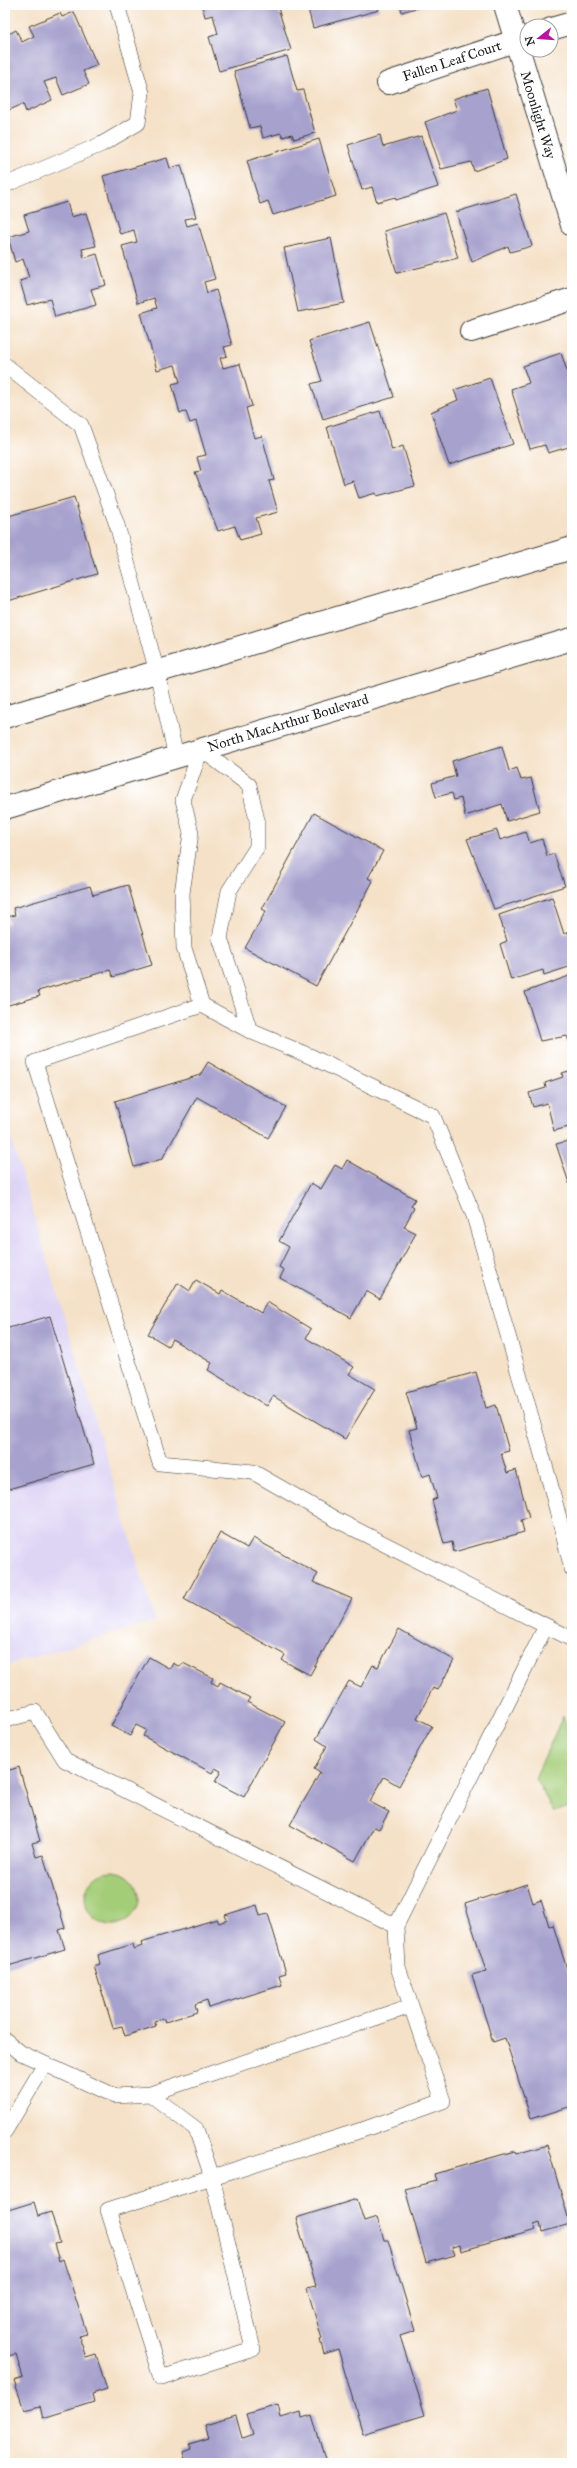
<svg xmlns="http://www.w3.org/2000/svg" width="577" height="2468" font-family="'IM FELL Great Primer',serif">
<rect width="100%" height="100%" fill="#fff"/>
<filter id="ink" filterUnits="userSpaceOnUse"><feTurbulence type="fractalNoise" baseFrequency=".025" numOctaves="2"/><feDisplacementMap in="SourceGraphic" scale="8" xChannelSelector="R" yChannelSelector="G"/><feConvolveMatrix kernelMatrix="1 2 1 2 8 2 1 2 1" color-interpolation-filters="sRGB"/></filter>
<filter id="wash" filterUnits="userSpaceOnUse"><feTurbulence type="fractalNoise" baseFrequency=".012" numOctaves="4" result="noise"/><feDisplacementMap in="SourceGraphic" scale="16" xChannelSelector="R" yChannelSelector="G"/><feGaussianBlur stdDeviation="0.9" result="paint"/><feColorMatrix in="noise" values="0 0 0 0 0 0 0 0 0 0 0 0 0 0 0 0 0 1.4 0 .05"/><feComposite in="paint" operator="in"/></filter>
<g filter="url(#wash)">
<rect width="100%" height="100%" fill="#f5e1c7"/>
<path fill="#ded5f5" d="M5,1117L155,1621L5,1666Z"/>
<path fill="#a4cd78" stroke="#60744a" d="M563,1716L572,1745V1806L554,1812L535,1778Z
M85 1898a27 27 0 1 1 54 0a27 27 0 1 1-54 0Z"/>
<g id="blocks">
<path fill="#a7a1ce" d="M202,5H277L291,50L219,71L209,37L218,34L213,15L205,17Z
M307,5H377L379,10L313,28Z
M400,5H426L402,12Z
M74,12L97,65L83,71L89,84L63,95L56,78L44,82L52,100L26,112L23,104L5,112V36L16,30L22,42L34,36L29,26L60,13L62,17Z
M287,56L297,91L303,90L315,133L294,139L292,134L283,137L281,133L263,138L260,126L250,128L234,71Z
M487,88L507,159L474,171L471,162L441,169L425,122L457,110L453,99Z
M380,135L383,147L421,136L438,187L396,200L395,197L377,202L372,187L362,190L348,145Z
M319,139L336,196L273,215L268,201L260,204L247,161Z
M167,158L170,168L181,165L196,217L185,219L187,226L198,223L215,279L204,282L207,293L216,290L232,345L224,347L227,356L220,358L223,368L240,364L252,406L246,408L254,438L262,436L274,480L269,481L278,512L256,518L261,534L240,540L235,526L218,531L195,472L201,471L197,457L206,455L196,421L190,423L186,412L180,413L172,384L180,382L175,365L157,370L141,313L157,308L154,298L138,303L122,246L137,242L134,230L120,234L103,176Z
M516,194L532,246L510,252L508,246L472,262L456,212Z
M67,202L71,217L86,213L96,246L82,249L84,258L97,254L106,285L91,289L96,305L55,317L50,299L27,305L20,281L29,278L23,259L15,262L8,237L29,231L24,215Z
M444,213L458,258L397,273L384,231Z
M331,238L344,303L298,312L284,248Z
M370,322L394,397L323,419L311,384L322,381L309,341Z
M561,353L572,386V446L548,453L545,445L530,449L511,389L529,383L523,366Z
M490,378L513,444L449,465L431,412L458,400L454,390Z
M380,411L392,450L403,446L415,486L377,496L376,493L359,498L353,481L344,484L327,427Z
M74,497L97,574L8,601L5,591V517Z
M502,746L509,771L517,768L521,780L531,778L540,811L507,821L502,804L465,816L461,798L454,800L452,793L436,797L432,783L456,776L452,761Z
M314,813L383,851L368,878L373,881L316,986L245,948L266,911L262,909Z
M497,830L500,840L526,832L530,843L542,839L547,856L554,854L565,886L494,909L467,839Z
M128,885L152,965L113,977L110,970L38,991L40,996L5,1006V924L9,923L7,917L15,915L13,908L90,886L93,895Z
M552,897L564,934L572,931V966L544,975L543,970L511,980L500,944L507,941L499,915Z
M572,975V1049L567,1036L540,1041L525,992Z
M208,1062L286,1107L268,1138L197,1097L162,1159L134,1167L115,1101L200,1075Z
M572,1070V1126L554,1131L547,1103L533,1107L529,1093L546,1088L545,1083L563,1077L562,1073Z
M572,1140V1192L556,1144Z
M347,1160L415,1199L411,1206L414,1208L404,1227L416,1233L380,1299L366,1291L351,1318L280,1278L284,1270L279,1267L289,1247L279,1241L311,1183L321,1189L335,1165L342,1169Z
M196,1280L220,1294L222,1290L261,1313L267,1302L311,1329L306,1338L354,1367L349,1374L375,1389L345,1439L273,1396L267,1406L208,1370L212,1363L172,1339L168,1346L148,1334L178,1283L190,1291Z
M50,1316L94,1464L5,1490V1329Z
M476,1372L486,1408L496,1405L509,1451L501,1453L507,1473L516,1470L529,1518L521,1520L524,1532L454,1552L452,1542L444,1544L432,1500L437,1498L430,1474L422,1477L409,1430L417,1428L406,1392Z
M220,1533L247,1548L253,1538L318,1574L313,1582L352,1599L310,1675L282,1660L285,1655L184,1599Z
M399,1629L454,1660L438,1690L433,1688L417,1718L432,1726L399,1786L384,1777L370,1802L389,1812L379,1829L374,1827L355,1861L290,1825L320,1773L314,1769L327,1746L316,1739L349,1681L361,1687L373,1665L378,1667Z
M149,1657L170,1669L173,1663L180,1667L183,1663L213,1678L211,1682L218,1686L220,1682L250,1698L247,1702L285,1722L244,1797L215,1782L221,1771L215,1768L212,1773L143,1736L146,1730L136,1725L130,1736L111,1726Z
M7,1763L10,1770L19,1767L40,1841L32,1843L36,1857L43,1855L65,1928L59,1930L65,1949L5,1967V1764Z
M527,1884L533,1903L541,1900L549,1926L553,1925L572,1985V2106L531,2119L505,2038L493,2042L472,1975L486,1971L465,1904Z
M257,1905L260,1916L268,1914L286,1973L279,1975L282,1985L209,2008L207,2000L195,2004L197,2012L165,2022L164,2019L154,2021L156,2026L125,2036L122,2026L113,2028L94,1966L100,1964L98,1955L133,1944L134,1949L142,1946L141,1942L217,1919L219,1923L227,1920L225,1915Z
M547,2145L570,2224L542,2232L540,2223L534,2225L536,2230L461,2251L460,2245L452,2247L455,2255L426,2263L405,2189L436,2181L434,2174L515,2151L516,2154Z
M357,2199L364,2221L377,2217L384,2240H388L415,2331L400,2336L425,2415L363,2434L338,2349L324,2354L320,2340L322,2339L307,2288L316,2286L296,2218Z
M34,2202L38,2216L51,2212L60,2243L54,2244L59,2261L63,2259L87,2334L79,2336L86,2358L96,2355L107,2389L92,2394L94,2402L43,2418L40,2406L24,2410L14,2380L23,2377L16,2354L8,2356L5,2346V2211Z
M278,2405L281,2418L301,2412L302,2418L312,2415L326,2463H186L183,2452L191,2449L189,2444L209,2438L205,2425L236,2416L242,2438L253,2434L247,2414Z"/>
</g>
</g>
<g filter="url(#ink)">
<use href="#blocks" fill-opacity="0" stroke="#3d3a36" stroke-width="1"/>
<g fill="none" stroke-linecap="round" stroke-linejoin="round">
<g stroke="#3d3a36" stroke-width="16">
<path id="lane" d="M5,185L102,144L138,123L142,93L117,5
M5,365L81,425L117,525L157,672L176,757
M202,1005L35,1062L160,1463L253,1472L337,1520L572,1639
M250,1031L220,938L229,891L257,847V820L249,785L201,749L183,800L191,833L182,893L184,948L202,1005L250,1031L312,1057L433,1116L474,1216L550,1483L572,1569
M5,1720L35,1712L65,1760L396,1926
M5,2040L21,2053L115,2096L150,2094L411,2006
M150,2094L196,2129L212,2177L362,2130L443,2101L398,1967L396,1926L546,1626
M5,2131L45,2064
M212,2177L253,2349L161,2378L108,2210Z"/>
</g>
<g stroke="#3d3a36" stroke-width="24">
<path id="street" d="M505,5L572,225
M551,29L572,23
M388,83L527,37
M471,331L572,299"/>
</g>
<g stroke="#3d3a36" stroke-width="24">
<path id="secondary" d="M5,717L572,548
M5,808L572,639"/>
</g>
<use href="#lane" stroke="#fff" stroke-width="15"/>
<use href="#street" stroke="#fff" stroke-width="22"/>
<use href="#secondary" stroke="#fff" stroke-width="22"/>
</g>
</g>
<g text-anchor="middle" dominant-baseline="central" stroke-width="4" stroke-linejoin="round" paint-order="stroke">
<g font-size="14" fill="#1c1c1c" stroke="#fff">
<text transform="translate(452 61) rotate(-18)">Fallen Leaf Court</text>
<text transform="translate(538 115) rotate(73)">Moonlight Way</text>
<text transform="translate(288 723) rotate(-17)">North MacArthur Boulevard</text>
</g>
</g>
<rect width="577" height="2468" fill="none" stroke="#fff" stroke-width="20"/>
<g transform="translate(539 38) rotate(253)"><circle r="19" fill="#ffffff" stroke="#a4a4a4"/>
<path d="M0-3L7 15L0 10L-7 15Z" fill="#b5179e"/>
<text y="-6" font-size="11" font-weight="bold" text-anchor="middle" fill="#1c1c1c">N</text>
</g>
</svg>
